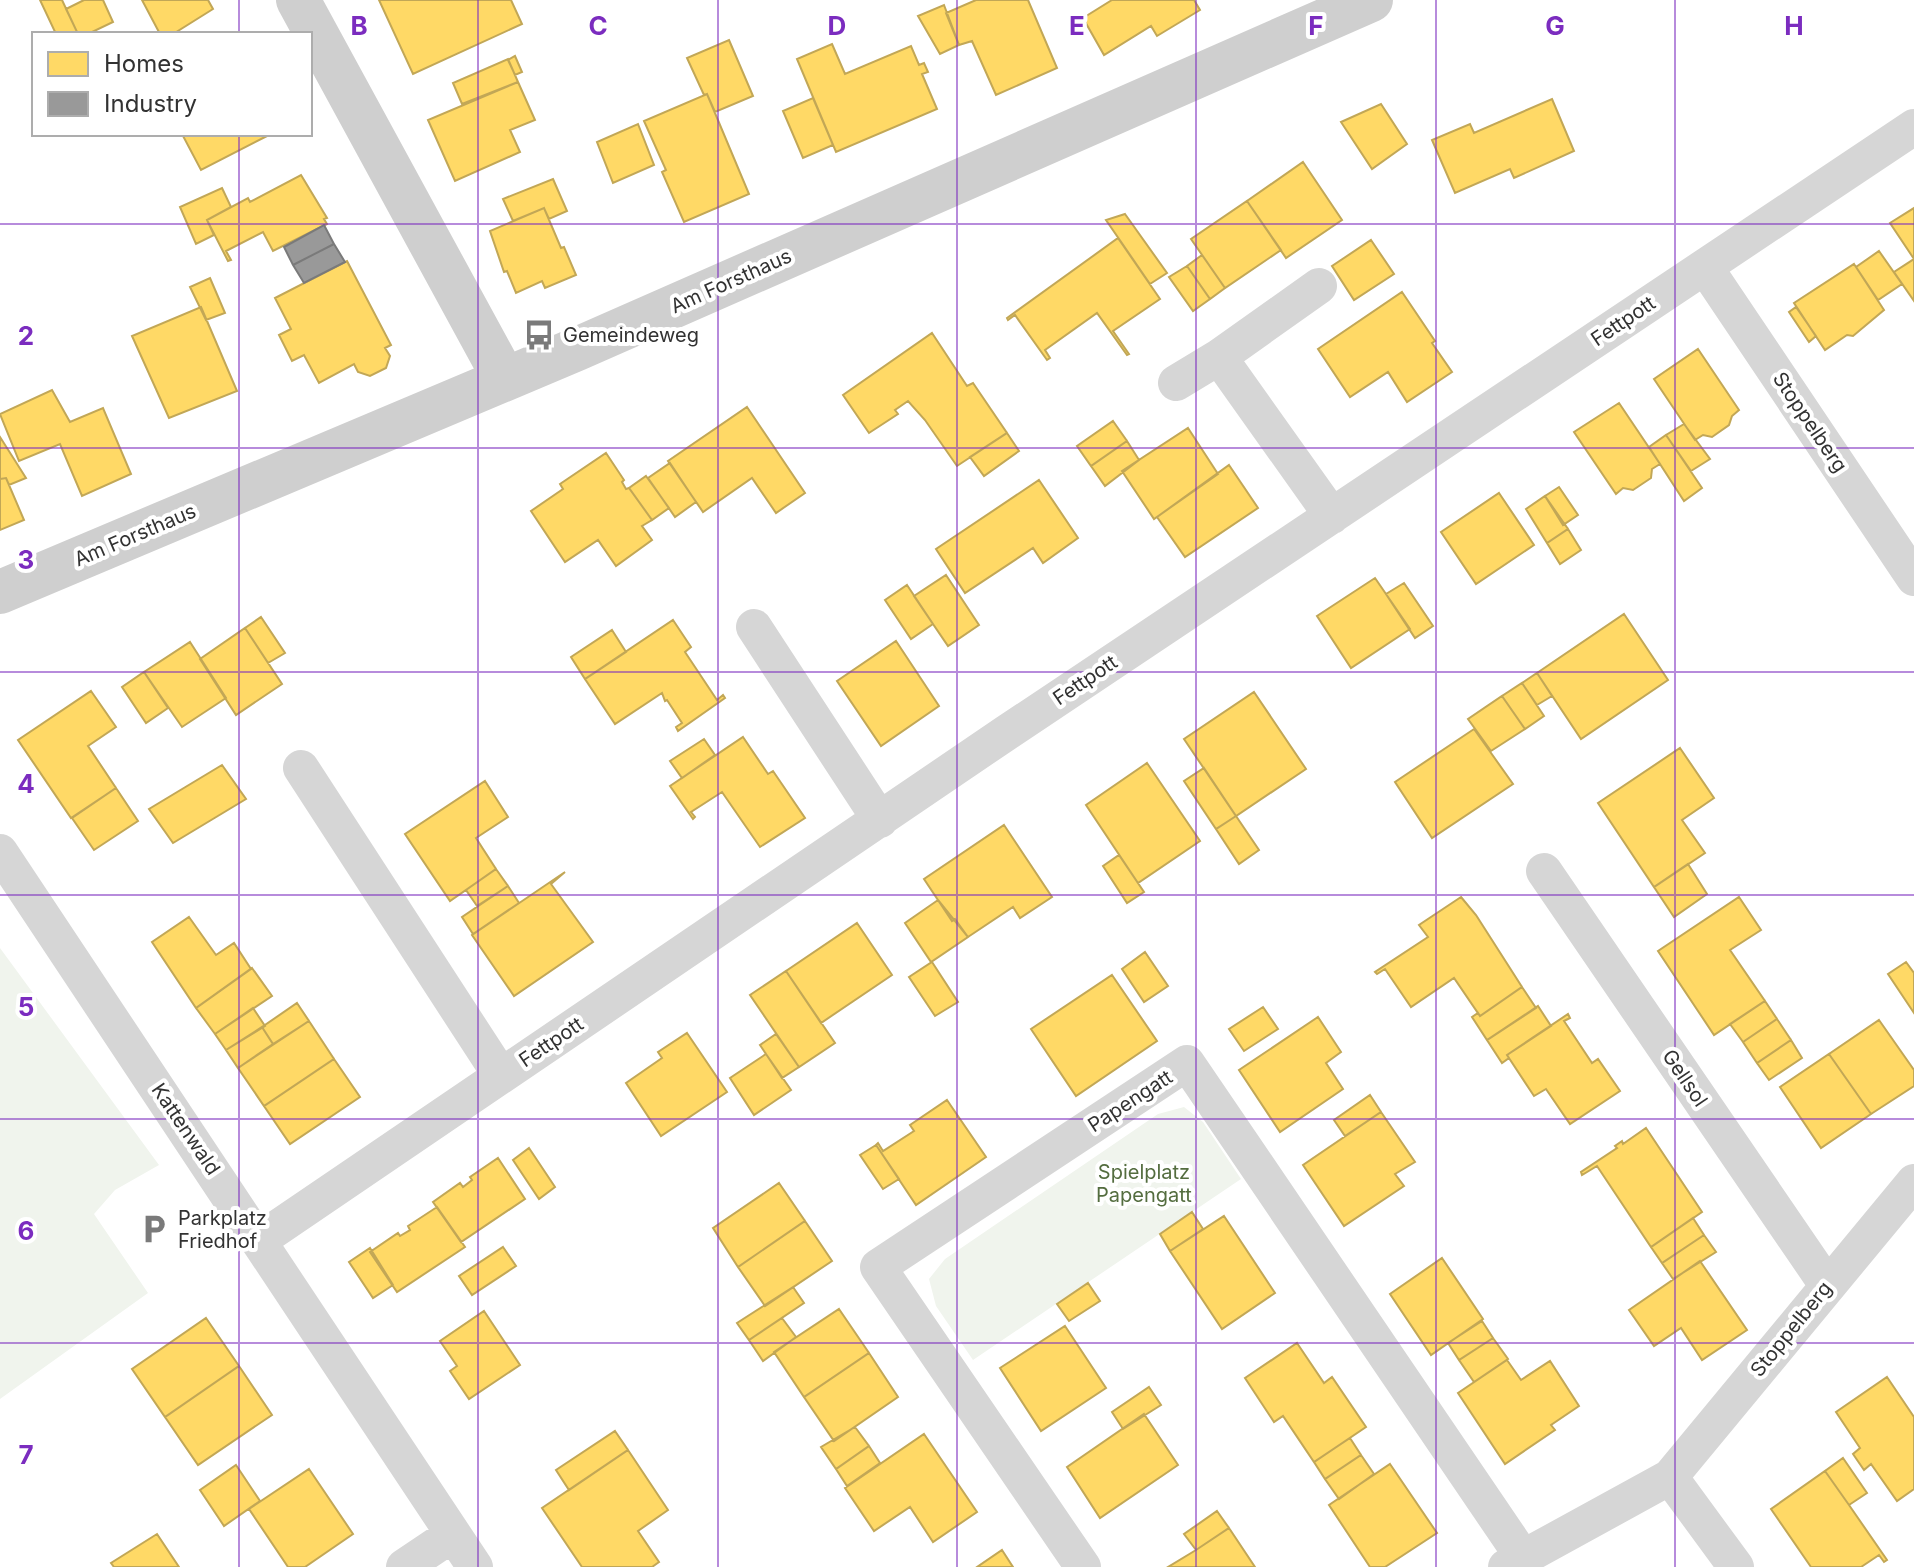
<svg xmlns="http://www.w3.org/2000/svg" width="1914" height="1567" font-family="Inter,sans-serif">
<rect width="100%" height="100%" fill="#fff"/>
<path fill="#f0f4ed" d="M0,948L159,1165L115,1190L94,1214L148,1293L0,1399Z
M1184,1107L1203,1122L1241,1179L973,1360L936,1306L929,1279L945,1259L1158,1114Z"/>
<path fill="#ffd966" stroke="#c2a756" stroke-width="2" d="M40,0H62L78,34H56Z
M84,0H103L113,22L88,34H78L66,9Z
M142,0H208L213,9L173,34H160Z
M379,0H511L522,24L413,74Z
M976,0H1028L1057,68L996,95L972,41L959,45L946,13Z
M1112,0H1194L1200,10L1157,36L1151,26L1104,55L1083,18Z
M944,5L959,45L940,54L918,16Z
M729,40L753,96L715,112L707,94L704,95L687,58Z
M832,44L845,74L911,46L919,65L924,63L928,72L922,74L937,109L836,152L797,59Z
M515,56L522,72L515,75L508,60Z
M508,59L518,82L462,104L453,83Z
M518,82L535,120L510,130L520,152L455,181L428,120Z
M707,94L749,194L684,222L662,172L666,170L644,121Z
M813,98L833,145L803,158L783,111Z
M1552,99L1574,151L1514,178L1510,169L1455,193L1432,140L1470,124L1474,133Z
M1381,104L1407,144L1372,169L1341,122Z
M638,124L654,165L613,183L597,142Z
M182,134H271L201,170Z
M1303,162L1342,220L1286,258L1247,201Z
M301,175L327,218L324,219L327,224L273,251L263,232L226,251L231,260L228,261L207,220L248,198L250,202Z
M553,179L567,211L549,219L544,208L513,221L503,199Z
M222,188L231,207L207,220L214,235L196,244L180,207Z
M1247,201L1281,250L1225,288L1191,239Z
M544,208L561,248L564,247L576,275L545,288L542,281L516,293L507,271L504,272L490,231Z
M1914,208V259L1890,223Z
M1125,214L1167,273L1150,284L1106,220Z
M1118,238L1160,299L1113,331L1129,354L1127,355L1097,313L1045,350L1050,358L1047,360L1015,315L1008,320L1007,318Z
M1371,240L1394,274L1354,300L1332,266Z
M1879,251L1902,284L1878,300L1856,267Z
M1202,255L1225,288L1210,299L1187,266Z
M1914,259V301L1894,272Z
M347,261L391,345L385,348L390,356L386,368L370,376L358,372L354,364L319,383L304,355L292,361L279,335L291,329L275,298Z
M1854,264L1884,310L1853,336L1847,335L1825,350L1794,303Z
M1187,266L1210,299L1193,311L1169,277Z
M210,278L225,313L206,320L190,287Z
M1402,292L1435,341L1432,343L1452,372L1407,402L1388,372L1350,397L1318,349Z
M201,307L237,391L169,418L132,336Z
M1796,307L1816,336L1809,342L1789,312Z
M932,333L967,386L973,383L1007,433L957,466L925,420L908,401L895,410L898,414L869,433L843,395Z
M1698,349L1739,410L1732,416L1729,425L1712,437L1703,435L1695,440L1654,379Z
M52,390L70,422L103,408L131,474L82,496L60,444L19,461L0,414Z
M1619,403L1660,464L1652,469L1651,478L1633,490L1623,488L1616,494L1574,432Z
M747,407L805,493L776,513L752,478L703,512L668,461Z
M1113,421L1127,441L1091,466L1077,446Z
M1684,424L1710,459L1691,471L1666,435Z
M1188,428L1218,474L1154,519L1122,471Z
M1007,433L1019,451L984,476L970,457Z
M1666,435L1702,488L1684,501L1649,447Z
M0,437L26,478L9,485L6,478L0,479Z
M1127,441L1139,460L1105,486L1091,466Z
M606,453L624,480L622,482L626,489L629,488L652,520L642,526L652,540L616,566L598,540L565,562L531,511L563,489L560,484Z
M670,463L696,502L675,517L648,478Z
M1229,465L1258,508L1185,557L1157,517Z
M646,476L669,508L652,520L629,488Z
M6,478L24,520L0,530V479Z
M1039,480L1078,538L1043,563L1033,548L965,593L936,549Z
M1559,487L1578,515L1563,525L1545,496Z
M1499,493L1534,545L1476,584L1441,532Z
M1545,496L1568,529L1547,543L1526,509Z
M1568,529L1581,550L1560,564L1547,543Z
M946,575L979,625L948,646L914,596Z
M1375,578L1410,629L1351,668L1317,616Z
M1404,583L1433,626L1415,638L1386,594Z
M907,585L933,624L911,639L885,600Z
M1624,614L1668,680L1581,739L1537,673Z
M261,617L285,653L268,663L245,628Z
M673,620L691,647L685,652L717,700L723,695L725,698L678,731L676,727L682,723L667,700L665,701L662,693L615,724L585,679Z
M245,628L282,684L236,715L200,659Z
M612,630L626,652L585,679L571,657Z
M896,641L939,706L881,746L837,681Z
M190,642L226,698L182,727L144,672Z
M144,672L168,708L146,723L122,687Z
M1537,673L1552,696L1537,705L1522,683Z
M1522,683L1544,716L1525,729L1502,696Z
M91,691L116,727L88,746L116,788L71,818L18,740Z
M1254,692L1306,769L1236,816L1184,739Z
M1502,696L1525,729L1491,751L1468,719Z
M1474,729L1513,784L1432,838L1395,782Z
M743,737L768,774L773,771L805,818L760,847L722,792L691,812L695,817L693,819L670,786Z
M704,739L715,755L682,778L670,761Z
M1680,748L1714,798L1682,820L1705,853L1654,887L1598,803Z
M1147,763L1200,841L1138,883L1086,805Z
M222,765L246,799L173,843L149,809Z
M1204,768L1236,816L1216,829L1184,781Z
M485,781L508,817L476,838L496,869L450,901L405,834Z
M116,788L138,821L94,850L72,818Z
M1236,816L1259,850L1239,864L1216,829Z
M1004,825L1052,897L1020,918L1013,907L968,937L955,919L952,921L924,879Z
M1119,855L1144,892L1127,903L1103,866Z
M1688,864L1707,894L1674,917L1654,887Z
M496,869L508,886L477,906L466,890Z
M565,872L551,884L593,942L514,996L472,935Z
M508,886L519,903L473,934L462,917Z
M1461,897L1476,915L1522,987L1480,1016L1454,978L1411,1007L1385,969L1377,974L1375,972L1428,937L1419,925Z
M1739,897L1761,930L1730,950L1765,1001L1714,1035L1658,951Z
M938,900L968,937L931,962L905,923Z
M189,917L216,955L234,943L251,969L196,1008L152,942Z
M857,923L892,975L821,1023L786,971Z
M1145,952L1168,986L1144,1002L1122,969Z
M932,962L958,1002L935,1016L909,977Z
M1906,962L1914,973V1013L1888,974Z
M252,968L272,996L215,1034L196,1008Z
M786,971L835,1043L799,1067L750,995Z
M1112,975L1157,1041L1076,1096L1031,1029Z
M1522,987L1536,1008L1487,1040L1472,1017L1478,1013L1480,1016Z
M1765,1001L1777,1019L1743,1042L1730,1024Z
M297,1003L309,1021L273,1044L262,1027Z
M1538,1006L1551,1026L1507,1055L1509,1058L1502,1063L1487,1040Z
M1263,1007L1278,1029L1244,1051L1229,1029Z
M253,1008L265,1026L226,1050L215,1034Z
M1568,1014L1570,1018L1564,1021L1592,1063L1598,1059L1620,1091L1570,1124L1546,1089L1534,1096L1507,1055Z
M1318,1017L1341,1052L1326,1063L1343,1089L1280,1132L1239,1070Z
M1777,1019L1791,1040L1757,1063L1743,1042Z
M1879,1020L1914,1070V1086L1871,1114L1829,1054Z
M309,1021L334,1059L264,1106L238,1068Z
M262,1027L273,1044L238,1068L226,1050Z
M687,1033L727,1092L661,1136L626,1083L662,1058L658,1052Z
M776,1034L799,1067L782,1078L760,1045Z
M1791,1040L1802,1058L1769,1080L1757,1063Z
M766,1054L791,1090L754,1115L730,1078Z
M1829,1054L1871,1114L1821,1148L1780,1087Z
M334,1059L360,1097L290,1144L264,1106Z
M1370,1095L1381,1112L1345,1136L1334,1120Z
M947,1100L986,1157L916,1205L876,1145L878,1143L883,1151L914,1131L910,1125Z
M1381,1112L1415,1162L1395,1174L1404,1186L1344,1226L1303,1165Z
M1646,1128L1702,1212L1651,1247L1597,1166L1582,1175L1581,1172L1617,1148L1615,1146L1622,1141L1623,1144Z
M876,1145L899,1179L883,1189L860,1155Z
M529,1148L555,1187L539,1199L513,1160Z
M498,1158L525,1199L461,1242L433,1202L460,1183L463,1187L472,1180L470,1177Z
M779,1183L805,1221L738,1267L713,1228Z
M437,1207L465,1247L397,1292L370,1252L398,1233L400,1236L410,1230L408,1226Z
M1192,1212L1203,1229L1170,1251L1160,1234Z
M1224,1216L1275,1293L1222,1329L1170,1251Z
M1693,1218L1704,1235L1662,1263L1651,1247Z
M805,1221L832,1261L765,1306L738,1267Z
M1704,1235L1716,1252L1673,1279L1662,1263Z
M503,1247L516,1266L472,1295L459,1276Z
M370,1248L393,1285L373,1298L349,1262Z
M1442,1258L1483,1319L1431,1355L1390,1294Z
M1700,1261L1747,1330L1702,1360L1681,1328L1654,1346L1629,1310Z
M1088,1283L1100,1301L1069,1321L1057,1304Z
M793,1287L804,1303L749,1340L737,1323Z
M839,1309L869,1353L804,1397L774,1352Z
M484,1311L520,1365L469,1399L450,1371L457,1366L440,1341Z
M206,1318L239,1366L165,1417L132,1369Z
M782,1318L796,1337L763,1361L749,1340Z
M1482,1321L1493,1338L1459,1360L1448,1343Z
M1065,1326L1106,1388L1041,1431L1000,1368Z
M1493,1338L1508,1359L1474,1382L1459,1360Z
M1297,1343L1324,1383L1332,1377L1366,1427L1314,1462L1283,1416L1274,1422L1245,1378Z
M869,1353L898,1397L834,1441L804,1397Z
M1507,1360L1521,1380L1550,1361L1579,1406L1551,1425L1555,1430L1505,1464L1458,1393Z
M239,1366L272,1415L198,1465L165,1417Z
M1887,1377L1914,1417V1489L1897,1501L1871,1464L1864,1470L1853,1454L1860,1448L1836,1412Z
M1149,1387L1161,1405L1123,1429L1112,1412Z
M1144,1414L1178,1465L1100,1518L1067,1467Z
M855,1427L869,1446L836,1469L821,1447Z
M615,1431L628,1450L569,1490L556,1470Z
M924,1434L977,1512L933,1542L910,1507L874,1531L845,1488Z
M1350,1438L1361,1455L1325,1479L1314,1462Z
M869,1446L880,1463L847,1486L836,1469Z
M628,1450L668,1510L638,1531L659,1562L652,1567H582L542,1508Z
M1361,1455L1374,1474L1339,1499L1325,1479Z
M1843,1458L1867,1493L1849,1505L1825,1471Z
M1390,1464L1437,1533L1385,1567H1370L1329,1505Z
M236,1465L260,1501L224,1526L200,1490Z
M309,1469L353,1534L305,1567H288L249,1509Z
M1825,1471L1849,1505L1887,1560L1884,1562L1879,1555L1861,1567H1811L1771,1509Z
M1217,1511L1229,1528L1196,1550L1184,1534Z
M1229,1528L1255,1567H1168L1196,1550Z
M157,1534L179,1567H114L111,1563Z
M1002,1550L1013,1567H977Z"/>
<path fill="#999" stroke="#7a7a7a" stroke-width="2" d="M324,225L334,244L293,265L284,247Z
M334,244L345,262L304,283L293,265Z"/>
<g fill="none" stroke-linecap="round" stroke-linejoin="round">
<path stroke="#d6d6d6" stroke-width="36" d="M1705,267L1914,578
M1319,286L1219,357L1332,516
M1176,383L1219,357
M754,627L880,820
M301,768L501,1076
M0,852L475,1567
M1544,871L1827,1285
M258,1241L1006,733L1914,127
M1670,1477L1736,1567
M404,1567L453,1534
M1083,1567L878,1267L1187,1063L1522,1556
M1506,1567L1670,1477L1914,1182"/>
<path stroke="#cfcfcf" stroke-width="44" d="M298,0L504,378
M0,592L577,349L1371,0"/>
</g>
<path fill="none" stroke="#7b2cbf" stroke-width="2" stroke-opacity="0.55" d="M239,0V34M478,0V1567M718,0V1567M957,0V1567M1196,0V1567M1436,0V1567M1675,0V1567M239,134V1567M0,224H1914M0,448H1914M0,672H1914M0,895H1914M0,1119H1914M0,1343H1914"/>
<defs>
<g id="bus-bare" transform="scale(2.4)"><path d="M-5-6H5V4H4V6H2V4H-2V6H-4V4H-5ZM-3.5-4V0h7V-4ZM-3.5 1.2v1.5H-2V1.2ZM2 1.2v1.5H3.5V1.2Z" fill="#7a7a7a" stroke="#fff" stroke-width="2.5" paint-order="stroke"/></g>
<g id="parking-bare" transform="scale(2.4)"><path d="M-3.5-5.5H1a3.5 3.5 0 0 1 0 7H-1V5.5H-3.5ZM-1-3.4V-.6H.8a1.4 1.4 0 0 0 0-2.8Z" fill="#7a7a7a" stroke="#fff" stroke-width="2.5" paint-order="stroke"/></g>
</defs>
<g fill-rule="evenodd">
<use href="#bus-bare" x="539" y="335"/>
<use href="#parking-bare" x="154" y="1229"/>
</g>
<g text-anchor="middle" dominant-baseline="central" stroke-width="8" stroke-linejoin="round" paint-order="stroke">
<g font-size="20" fill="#323232" stroke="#fff">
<text transform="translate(731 281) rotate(-24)">Am Forsthaus</text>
<text transform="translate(1623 321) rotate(-34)">Fettpott</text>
<text transform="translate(1810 422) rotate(56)">Stoppelberg</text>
<text transform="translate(135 535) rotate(-23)">Am Forsthaus</text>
<text transform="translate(1085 680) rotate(-34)">Fettpott</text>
<text transform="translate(551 1042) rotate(-34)">Fettpott</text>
<text transform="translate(1685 1078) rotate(56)">Gellsol</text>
<text transform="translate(1130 1101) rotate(-33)">Papengatt</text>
<text transform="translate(186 1129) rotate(56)">Kattenwald</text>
<text transform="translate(1791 1329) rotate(-51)">Stoppelberg</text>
</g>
<g font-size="20" fill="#323232" stroke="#fff" text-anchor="start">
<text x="563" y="335">Gemeindeweg</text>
<text x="178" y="1218">Parkplatz<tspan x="178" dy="23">Friedhof</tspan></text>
</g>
<g font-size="20" fill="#546d3f" stroke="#fff">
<text x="1144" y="1172">Spielplatz<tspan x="1144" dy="23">Papengatt</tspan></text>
</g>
</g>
<g font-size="26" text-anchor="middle" font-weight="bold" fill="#7b2cbf" stroke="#fff" stroke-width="8" stroke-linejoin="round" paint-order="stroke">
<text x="359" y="35">B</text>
<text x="598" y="35">C</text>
<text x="837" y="35">D</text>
<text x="1077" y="35">E</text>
<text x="1316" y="35">F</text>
<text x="1555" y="35">G</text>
<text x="1794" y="35">H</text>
<text x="26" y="345">2</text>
<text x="26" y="569">3</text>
<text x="26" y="793">4</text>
<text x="26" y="1016">5</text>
<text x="26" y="1240">6</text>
<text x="26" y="1464">7</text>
</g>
<rect x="32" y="32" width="280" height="104" fill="#ffffff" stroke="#adadad" stroke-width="2"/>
<rect x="48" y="52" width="40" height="24" fill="#ffd966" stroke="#adadad" stroke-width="2"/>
<text x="104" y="72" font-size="24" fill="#323232">Homes</text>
<rect x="48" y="92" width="40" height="24" fill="#999999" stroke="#adadad" stroke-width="2"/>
<text x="104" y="112" font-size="24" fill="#323232">Industry</text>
</svg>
